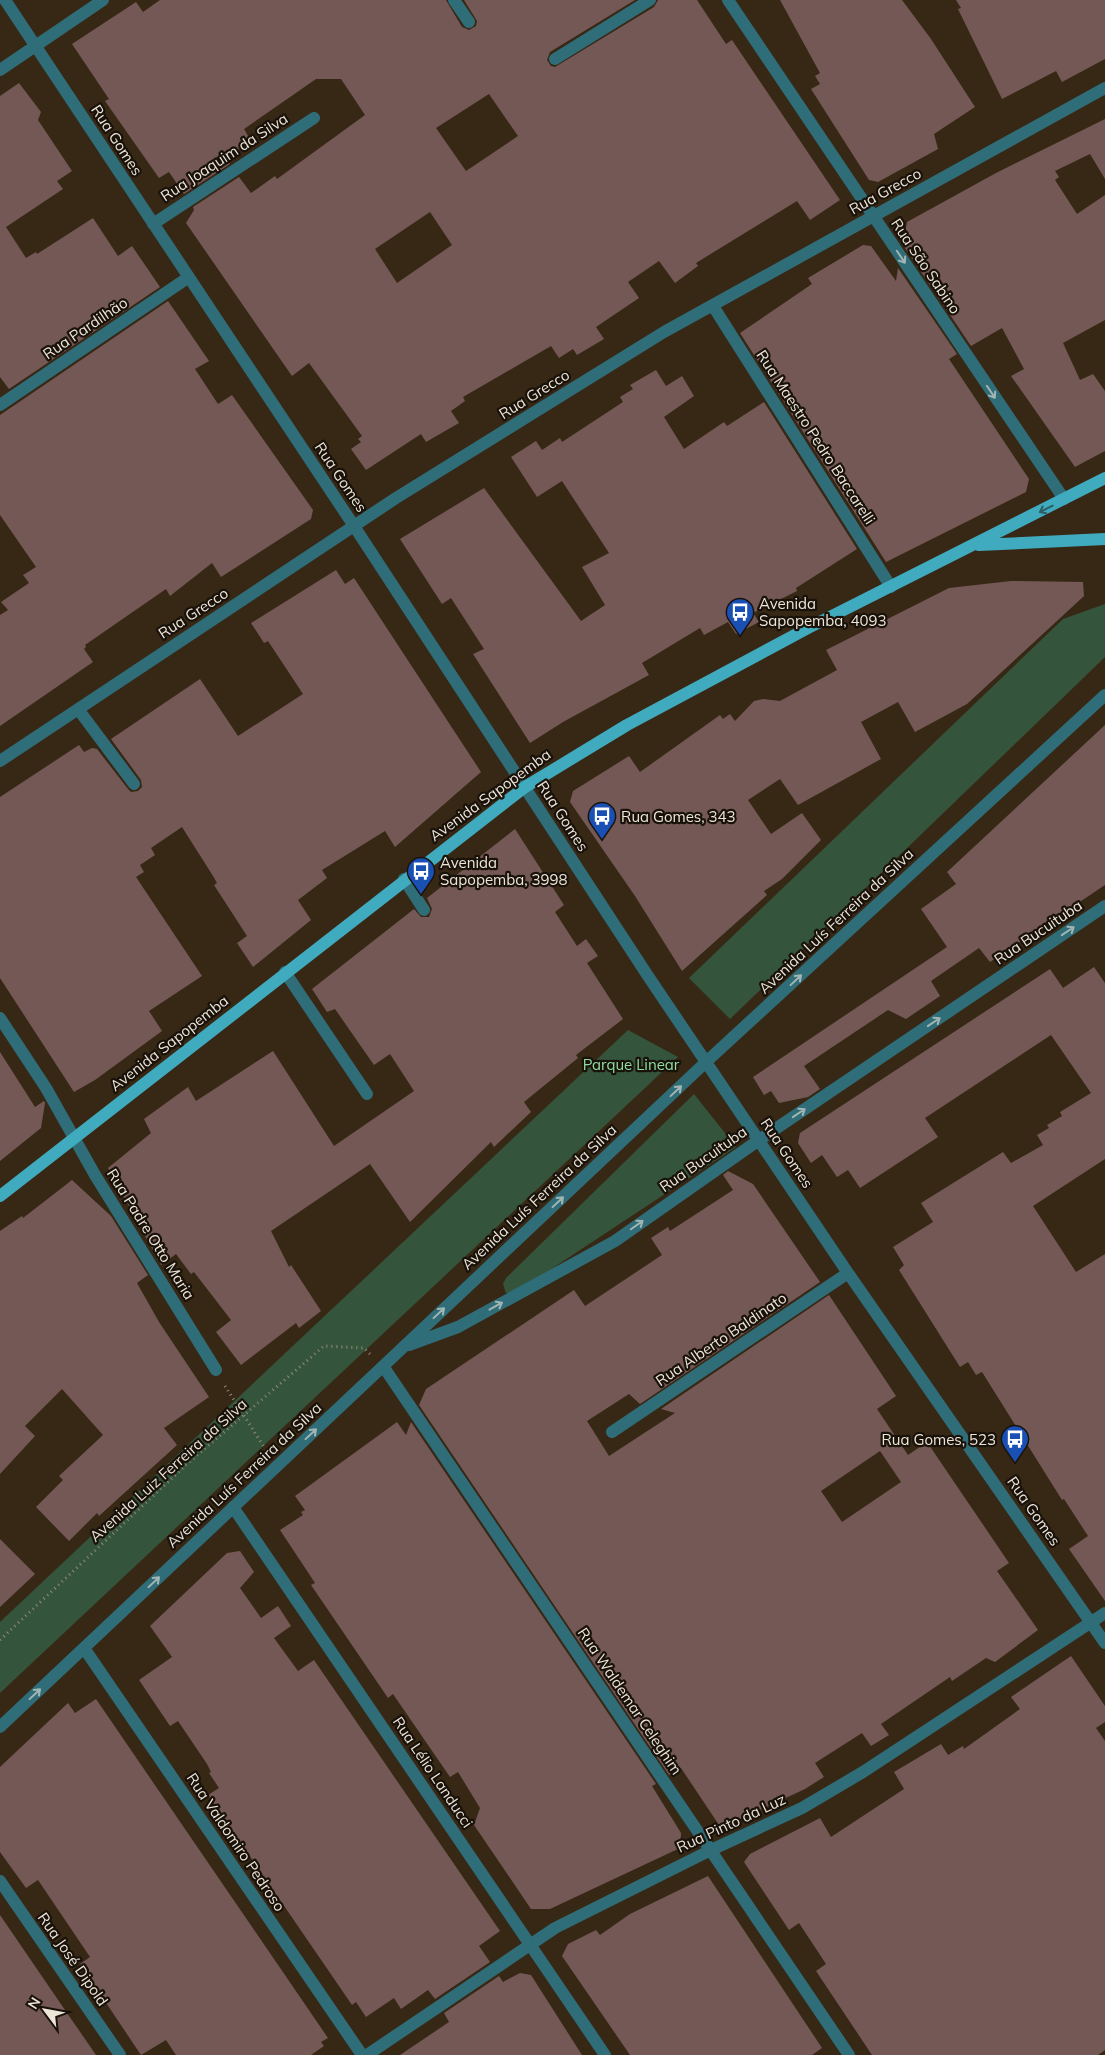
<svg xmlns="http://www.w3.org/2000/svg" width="1105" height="2055" font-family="Mulish,sans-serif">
<rect width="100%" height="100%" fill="#372815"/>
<path fill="#34553c" d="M1105,604V657L730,1019L689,978L1063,619Z
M628,1030L678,1057L0,1693V1622Z
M694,1094L736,1147L512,1295L506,1293L503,1284L506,1278Z"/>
<path fill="#745855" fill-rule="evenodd" d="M160,0H446L462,27L469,30L476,26L477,21L464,0H635L550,52L547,60L551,66L555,67L654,7L658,0H697L726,44L732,40L840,200L810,220L797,201L696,263L698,266L675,283L659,261L628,282L639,298L596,327L604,339L577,355L573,349L559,358L551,346L463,397L465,401L451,411L459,423L426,442L421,434L366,470L351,449L361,442L358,439L362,436L309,363L292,376L186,223L194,210L193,207L239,177L251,193L275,176L277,179L365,115L341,79H316L244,129L251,141L226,158L230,164L184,194L169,172L159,178L105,101L109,99L72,44L136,2L143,12ZM489,94L518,136L466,171L436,128ZM430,212L452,245L397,283L375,249Z
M780,0H902L931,39L975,107L934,134L938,149L878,182L869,180L811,89L820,84L815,76L820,73Z
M956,0H1105V59L1062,82L1056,71L1002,99L958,9L961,8Z
M19,83L41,112L38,120L72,171L57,181L63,189L6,227L26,258L36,252L37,254L93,218L118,256L132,246L160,287L9,389L0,377V96Z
M1105,119V179L1090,154L1055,171L1059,177L1055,180L1077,214L1105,195V320L1063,343L1080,380L1093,374L1105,391V451L1075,467L1011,376L1024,369L1002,328L971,346L903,245L907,222L996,173Z
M863,245L871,246L896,281L898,268L957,354L949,359L1029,479L1026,492L886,562L740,333L812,284L808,278Z
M168,301L209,361L195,369L218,404L232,395L313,510L311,519L221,577L212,563L170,596L166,589L85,645L86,647L84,649L93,662L0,726V615L8,610L1,602L29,583L23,575L36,567L0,515V415Z
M656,370L666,386L682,376L694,396L664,417L684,449L724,422L727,426L764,402L857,549L796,588L797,591L753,613L759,622L736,634L728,622L704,635L700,628L642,663L649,675L563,722L530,743L473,654L484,649L451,598L442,604L400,539L484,488L581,621L605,605L582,567L609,553L562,481L537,497L511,457L536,441L542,450L560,438L562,442L623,402L620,397L633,389L630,385Z
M336,570L345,584L354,578L481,772L395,847L385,831L322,870L327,878L298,900L311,920L253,967L237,943L247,936L214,885L217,883L213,876L182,827L151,848L155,855L140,865L144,872L136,877L202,976L149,1011L162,1031L95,1080L74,1092L0,978V797L79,745L84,752L92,748L97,749L128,789L131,792L138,791L142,787L141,780L111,739L200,679L238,736L303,694L268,641L264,643L251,623Z
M1011,581L1083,582L1084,596L967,704L915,732L898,702L861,722L881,759L798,805L780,779L748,800L771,834L802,813L821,840L782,879L764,891L767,895L682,971L635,896L570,802L573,791L629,756L640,772L720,715L723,719L730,714L735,721L754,701L763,699L780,701L837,670L826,650L949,588Z
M1105,725V885L990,962L979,948L931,981L940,996L906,1019L888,1010L804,1066L820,1089L808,1097L779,1103L771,1091L764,1095L753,1077L947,947L921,909L956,884L947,872Z
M515,829L564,905L555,912L577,946L586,939L598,956L587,963L623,1019L576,1055L578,1058L524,1102L531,1112L494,1147L491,1142L410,1222L370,1164L271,1231L289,1267L291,1265L321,1311L299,1328L296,1323L241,1365L216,1332L231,1320L194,1272L191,1274L176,1254L161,1265L108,1168L151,1133L144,1119L188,1087L196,1101L273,1051L334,1146L414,1091L390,1054L374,1065L335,1009L327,1012L312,989L414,909L421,917H429L432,909L427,898Z
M1094,967L1105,983V1159L1033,1206L1076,1272L1105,1254V1601L1069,1549L1088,1536L1064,1499L1062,1500L982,1372L976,1375L968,1362L960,1367L899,1270L904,1265L893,1247L933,1222L921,1203L1003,1152L1011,1163L1043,1145L1037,1135L1049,1128L1047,1125L1062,1116L1060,1112L1091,1093L1051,1035L925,1118L938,1137L860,1188L848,1170L837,1177L822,1155L811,1163L798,1143L800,1133L1050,969L1063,988Z
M0,1052L35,1107L44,1101L45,1103L41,1128L0,1161Z
M728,1171L753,1184L820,1282L640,1404L629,1394L587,1421L609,1456L675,1413L661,1409L829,1295L896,1396L877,1409L908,1455L927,1442L1009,1563L997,1571L1038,1630L995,1662L986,1658L952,1681L950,1677L881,1724L889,1735L871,1746L862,1733L815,1763L824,1777L805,1789L721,1828L681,1768L669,1775L419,1405L426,1389L574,1290L585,1306L662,1255L651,1238L668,1227L670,1231L733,1190L723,1175ZM880,1451L901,1482L842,1522L821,1491Z
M72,1180L111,1216L148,1275L137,1283L159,1322L209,1397L164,1428L177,1445L99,1516L97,1513L69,1541L36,1507L63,1480L59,1476L103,1435L62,1389L25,1426L35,1436L0,1474V1231L22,1216L23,1218Z
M397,1422L406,1435L411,1422L656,1784L652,1786L681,1833L680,1848L550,1909H531L474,1825L480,1808L458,1772L450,1777L393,1694L388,1698L311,1585L315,1583L280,1530L303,1515L301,1512L305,1510L295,1496Z
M0,1539L35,1574L0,1607Z
M240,1551L254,1572L240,1588L261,1618L278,1606L291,1626L274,1638L298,1671L314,1660L500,1931L479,1946L490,1962L435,1999L428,1990L401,2009L394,1998L366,2017L356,2002L352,2005L208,1795L219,1788L209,1773L211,1772L207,1764L178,1721L170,1726L139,1680L172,1657L150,1626L227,1553Z
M1071,1656L1105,1706V1722L1096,1728L1105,1741V2050L1098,2055H872L816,1971L826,1964L799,1923L789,1930L744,1862L750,1854L820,1818L831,1837L904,1789L894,1772L941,1744L948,1755L963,1746L964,1749L1020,1709L1011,1697Z
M96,1699L328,2038L321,2042L324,2046L311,2055H176L166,2040L141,2055L80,1964L90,1957L38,1880L26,1888L0,1852V1767L68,1703L75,1713Z
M708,1876L822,2048L812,2055H630L562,1956L568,1944L596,1930L600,1935L630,1914Z
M0,1915L67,2013L96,2055H0Z
M520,1973L531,1975L582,2055H400L449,2022L444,2013L499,1976L503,1982Z"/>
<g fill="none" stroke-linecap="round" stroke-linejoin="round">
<path stroke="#958979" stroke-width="3" stroke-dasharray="1 4" stroke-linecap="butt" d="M225,1386L266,1450
M0,1640L186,1465L324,1346L364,1348L370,1354"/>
<path stroke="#2f6d79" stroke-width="12" d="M5,0L354,526L648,976L848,1273L1105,1643
M454,0L469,22
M728,0L1064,499
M555,59L650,0
M0,70L103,0
M153,224L314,118
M713,306L891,587
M0,405L189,277
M78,709L134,784
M0,761L396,498L664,332L1105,88
M404,879L424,910
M285,972L367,1094
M0,1018L46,1088L95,1175L216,1370
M409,1345L458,1327L615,1241L759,1140L1105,906
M383,1366L849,2055
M612,1432L848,1273
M233,1507L605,2055
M84,1648L362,2055
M0,1727L706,1062L1105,695
M0,1881L120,2055
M367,2055L555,1928L711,1850L802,1808L863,1772L1105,1613"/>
<path stroke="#40abbf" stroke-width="12" d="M979,545L1105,539
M0,1196L525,787L627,725L808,628L1105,478"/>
</g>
<defs><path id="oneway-shaft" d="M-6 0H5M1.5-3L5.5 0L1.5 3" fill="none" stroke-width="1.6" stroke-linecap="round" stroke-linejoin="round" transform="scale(1.25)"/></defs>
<g stroke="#a2b5b3">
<use href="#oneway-shaft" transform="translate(901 257) rotate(56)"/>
<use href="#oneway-shaft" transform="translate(991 392) rotate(56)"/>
<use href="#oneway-shaft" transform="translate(1068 931) rotate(-34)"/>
<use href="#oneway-shaft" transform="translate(796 980) rotate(-43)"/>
<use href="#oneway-shaft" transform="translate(934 1022) rotate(-34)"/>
<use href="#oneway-shaft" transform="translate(676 1091) rotate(-43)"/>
<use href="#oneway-shaft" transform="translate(799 1113) rotate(-34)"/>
<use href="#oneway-shaft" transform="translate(558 1202) rotate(-43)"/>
<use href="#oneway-shaft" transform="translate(637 1225) rotate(-35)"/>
<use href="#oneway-shaft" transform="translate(496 1306) rotate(-29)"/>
<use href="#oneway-shaft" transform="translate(439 1313) rotate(-43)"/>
<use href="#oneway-shaft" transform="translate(311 1434) rotate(-43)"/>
<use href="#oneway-shaft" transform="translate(154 1582) rotate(-43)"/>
<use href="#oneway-shaft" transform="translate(35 1694) rotate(-43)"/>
</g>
<use stroke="#2c5e64" href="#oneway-shaft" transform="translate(1046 509) rotate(153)"/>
<defs>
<g id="bus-pin" transform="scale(1.4375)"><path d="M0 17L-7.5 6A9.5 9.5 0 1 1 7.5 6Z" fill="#1a4fb4" stroke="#19120a"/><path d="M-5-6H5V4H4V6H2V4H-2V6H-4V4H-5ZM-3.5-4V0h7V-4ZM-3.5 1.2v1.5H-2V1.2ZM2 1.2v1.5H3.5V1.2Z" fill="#fff"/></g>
</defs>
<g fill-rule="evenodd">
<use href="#bus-pin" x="740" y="612"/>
<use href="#bus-pin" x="602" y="816"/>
<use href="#bus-pin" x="421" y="871"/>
<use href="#bus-pin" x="1015" y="1439"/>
</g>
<g text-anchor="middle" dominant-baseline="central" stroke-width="4.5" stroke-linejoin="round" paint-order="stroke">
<g font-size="15" fill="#eee5d9" stroke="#19120a">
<text transform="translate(117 140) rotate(57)">Rua Gomes</text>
<text transform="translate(224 157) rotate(-33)">Rua Joaquim da Silva</text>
<text transform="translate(885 191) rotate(-29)">Rua Grecco</text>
<text transform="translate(926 266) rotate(56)">Rua São Sabino</text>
<text transform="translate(85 328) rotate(-34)">Rua Pardilhão</text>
<text transform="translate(534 394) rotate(-32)">Rua Grecco</text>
<text transform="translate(816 437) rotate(57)">Rua Maestro Pedro Baccarelli</text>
<text transform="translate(341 477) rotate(56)">Rua Gomes</text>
<text transform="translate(193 613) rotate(-33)">Rua Grecco</text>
<text transform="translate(490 795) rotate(-36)">Avenida Sapopemba</text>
<text transform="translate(563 816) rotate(57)">Rua Gomes</text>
<text transform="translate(836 921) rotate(-43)">Avenida Luís Ferreira da Silva</text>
<text transform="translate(1038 932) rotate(-34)">Rua Bucuituba</text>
<text transform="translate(169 1043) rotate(-38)">Avenida Sapopemba</text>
<text transform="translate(787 1153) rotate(56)">Rua Gomes</text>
<text transform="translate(703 1159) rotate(-35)">Rua Bucuituba</text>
<text transform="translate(539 1197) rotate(-43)">Avenida Luís Ferreira da Silva</text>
<text transform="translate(151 1234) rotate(58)">Rua Padre Otto Maria</text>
<text transform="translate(721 1339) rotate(-34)">Rua Alberto Baldinato</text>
<text transform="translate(168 1470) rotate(-42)">Avenida Luiz Ferreira da Silva</text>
<text transform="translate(244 1475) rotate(-43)">Avenida Luís Ferreira da Silva</text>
<text transform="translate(1034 1511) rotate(55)">Rua Gomes</text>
<text transform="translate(630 1701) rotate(56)">Rua Waldemar Celeghim</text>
<text transform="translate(433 1772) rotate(56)">Rua Lélio Landucci</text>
<text transform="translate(731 1823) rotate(-25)">Rua Pinto da Luz</text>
<text transform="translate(236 1842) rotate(56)">Rua Valdomiro Pedroso</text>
<text transform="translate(73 1959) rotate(55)">Rua José Dipold</text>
</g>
<g font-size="15" fill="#eee5d9" stroke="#19120a" text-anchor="start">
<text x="759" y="603">Avenida<tspan x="759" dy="17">Sapopemba, 4093</tspan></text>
<text x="621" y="816">Rua Gomes, 343</text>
<text x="440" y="862">Avenida<tspan x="440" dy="17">Sapopemba, 3998</tspan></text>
<text x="996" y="1439" text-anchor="end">Rua Gomes, 523</text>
</g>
<g font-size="15" fill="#8edfa2" stroke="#19120a">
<text x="631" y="1064">Parque Linear</text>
</g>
</g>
<g transform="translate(45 2010) rotate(302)" stroke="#19120a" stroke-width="4" paint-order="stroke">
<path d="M0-4L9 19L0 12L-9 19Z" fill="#eee5d9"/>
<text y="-8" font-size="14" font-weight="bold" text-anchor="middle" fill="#eee5d9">N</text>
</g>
</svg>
